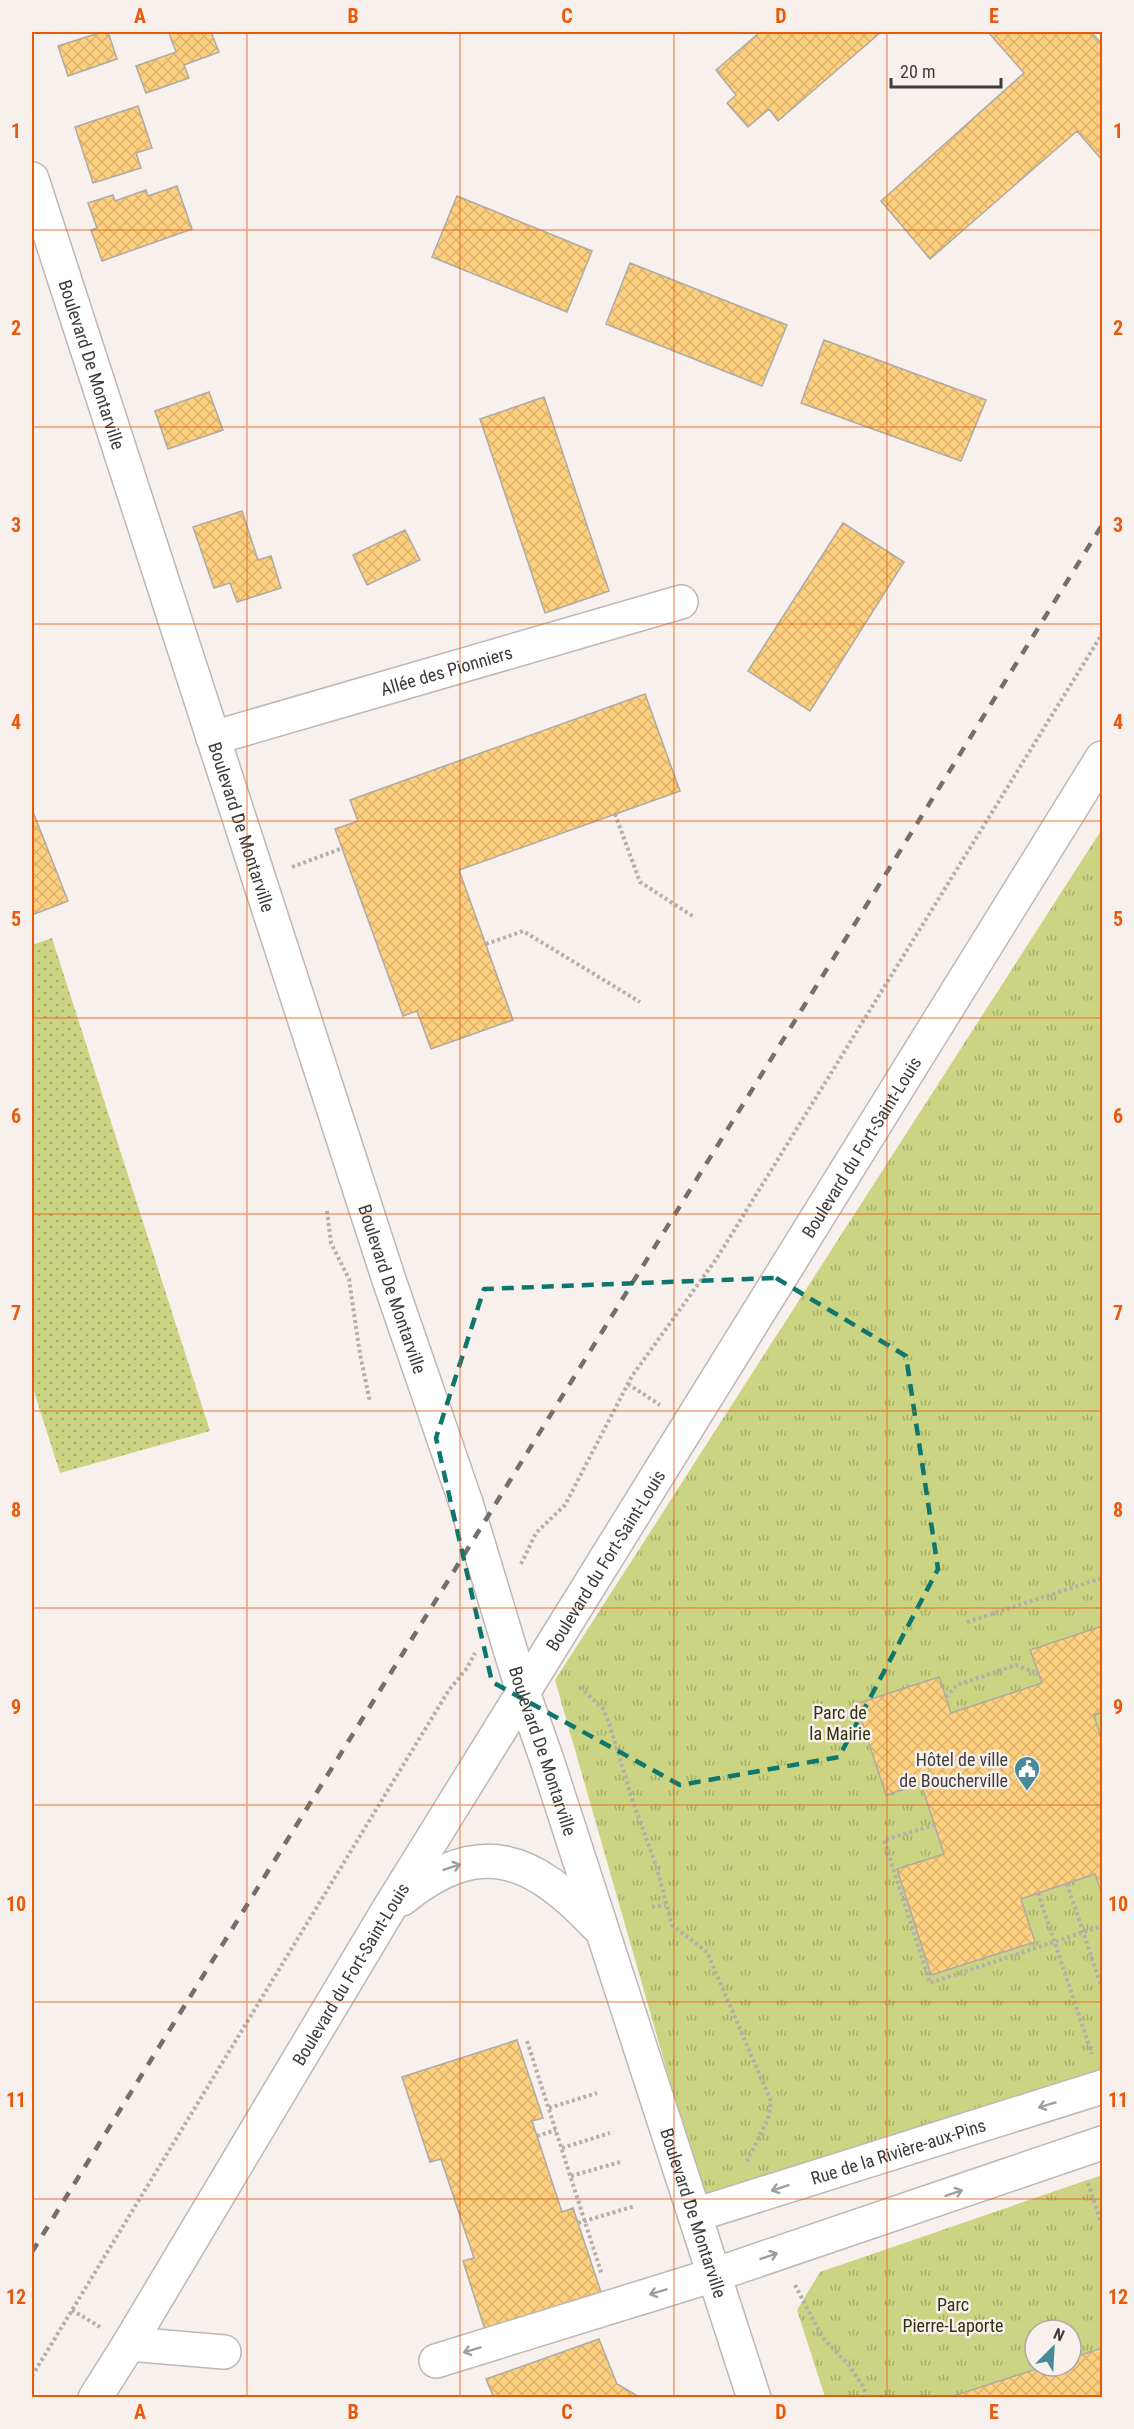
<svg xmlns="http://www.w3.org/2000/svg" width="1134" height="2429" font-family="'Roboto Condensed',sans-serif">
<defs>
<pattern id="grass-tufts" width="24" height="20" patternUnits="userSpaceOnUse" patternTransform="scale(1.5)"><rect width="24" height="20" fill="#cad482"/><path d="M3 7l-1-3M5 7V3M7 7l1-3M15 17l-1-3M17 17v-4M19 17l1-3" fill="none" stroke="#a5ad6c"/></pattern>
<pattern id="garden-dots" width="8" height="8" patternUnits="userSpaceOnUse" patternTransform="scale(1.5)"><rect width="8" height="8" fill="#cad482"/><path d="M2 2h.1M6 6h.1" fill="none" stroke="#a5ad6c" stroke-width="1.8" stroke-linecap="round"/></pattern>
<pattern id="building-cross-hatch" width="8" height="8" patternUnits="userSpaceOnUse" patternTransform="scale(1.5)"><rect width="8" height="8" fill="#fdcf7e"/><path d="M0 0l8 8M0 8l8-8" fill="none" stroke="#dab36e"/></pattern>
</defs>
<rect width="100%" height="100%" fill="#f7f0ec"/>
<path fill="url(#grass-tufts)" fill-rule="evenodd" d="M1102,829V2086L703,2197L555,1680Z
M1102,2175V2397H825L797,2310L820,2272ZM1035,2330H1071V2366H1035Z"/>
<path fill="url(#garden-dots)" d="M52,938L210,1431L60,1473L32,1385V945Z"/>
<path fill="url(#building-cross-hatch)" stroke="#aeaba5" stroke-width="1.5" d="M102,32H108L117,59L68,76L58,46Z
M173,32H211L219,52L184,65L189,78L146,93L136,66L176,52L169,33Z
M760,32H881L778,121L769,109L748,127L727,103L736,95L716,70Z
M988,32H1091L1102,44V160L1077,131L930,259L881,201L1024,73Z
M138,106L152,148L136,153L141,168L93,183L75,127Z
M177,186L192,229L102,261L91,230L97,228L88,203L113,195L115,201L146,190L148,196Z
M457,196L592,251L567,312L432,257Z
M630,263L787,325L762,386L606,324Z
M824,340L986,400L961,461L801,403Z
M209,392L223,430L168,449L155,411Z
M544,397L609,591L545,613L480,419Z
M242,511L258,560L271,556L281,588L237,602L230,583L214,588L193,527Z
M843,523L904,562L810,711L748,671Z
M405,530L420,560L367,585L353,555Z
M645,694L680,791L459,870L513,1020L431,1049L417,1011L403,1016L335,829L358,821L350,800Z
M32,809L68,901L32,915Z
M1102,1626V1712L1094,1715L1102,1742V1895L1095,1874L1021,1899L1035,1942L931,1975L897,1869L944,1854L921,1784L886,1795L856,1704L939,1677L951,1713L1042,1683L1030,1650Z
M517,2040L543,2118L532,2121L562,2212L573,2208L601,2292L485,2330L463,2261L474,2258L441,2159L430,2162L402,2077Z
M599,2339L617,2384L641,2398H494L486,2379Z
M1102,2348V2398H947L1046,2366H1071V2358Z"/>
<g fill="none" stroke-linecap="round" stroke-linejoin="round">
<g stroke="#beb7b4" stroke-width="36">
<g id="minor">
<path id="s1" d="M32,179L389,1280L466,1503L523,1692L547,1760L754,2398"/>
<path id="s2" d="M213,738L681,602"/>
<path d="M402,1899C480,1835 533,1858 597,1926"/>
<path id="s3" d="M695,2215L1102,2087"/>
<path d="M129,2344L224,2352"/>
<path d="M436,2361L714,2275L1102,2143"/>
<path id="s4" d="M95,2398L129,2344L387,1912L1102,758"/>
</g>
</g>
<path stroke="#b5afac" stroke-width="4" stroke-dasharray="3 3" stroke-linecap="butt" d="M615,814L640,882L694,917
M292,867L343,848
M486,944L523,931L640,1002
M327,1211L331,1243L349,1279L360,1354L370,1402
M628,1384L660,1405
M521,1564L536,1533L565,1505L632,1376L717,1258L1102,634
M967,1622L1102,1578
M580,1687L603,1709L608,1720L633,1802L656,1865L672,1925L707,1952L771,2101L768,2119L747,2161
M946,1697L957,1685L1016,1665L1039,1674
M935,1825L884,1840L930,1983L1102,1926
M1067,1884L1102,1988
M1038,1893L1092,2054
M652,1907L666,1905
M527,2041L602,2275
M549,2108L597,2093
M537,2136L556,2130
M562,2148L610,2133
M571,2176L620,2162
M1088,2183L1102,2225
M578,2223L635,2206
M795,2285L822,2337L848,2364L863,2386L867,2398
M72,2310L100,2327
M32,2376L388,1790L449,1690L467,1668L475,1653"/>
<use href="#minor" stroke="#fff" stroke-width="33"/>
<path stroke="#736f6d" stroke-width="4.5" stroke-dasharray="10 10" stroke-linecap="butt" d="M32,2252L1102,525"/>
</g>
<defs><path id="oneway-shaft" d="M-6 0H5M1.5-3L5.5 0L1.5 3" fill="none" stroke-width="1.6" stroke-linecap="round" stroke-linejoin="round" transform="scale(1.5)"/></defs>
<g stroke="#9f9e9d">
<use href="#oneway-shaft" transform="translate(452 1867) rotate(-19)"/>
<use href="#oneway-shaft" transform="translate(1047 2105) rotate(163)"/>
<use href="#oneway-shaft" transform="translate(780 2188) rotate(162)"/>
<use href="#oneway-shaft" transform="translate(954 2193) rotate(-19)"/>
<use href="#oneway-shaft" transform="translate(769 2256) rotate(-19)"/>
<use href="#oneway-shaft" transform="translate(658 2292) rotate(163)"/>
<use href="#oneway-shaft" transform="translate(472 2350) rotate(163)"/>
</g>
<path fill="none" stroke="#0f766e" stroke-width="4.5" stroke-dasharray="12 8" stroke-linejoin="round" d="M776,1278L906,1356L938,1569L839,1757L680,1785L492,1682L436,1438L484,1289Z"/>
<path fill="none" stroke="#e8590c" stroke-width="1.5" stroke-opacity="0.55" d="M247,32V2398M460,32V2398M674,32V2398M887,32V2398M32,230H1102M32,427H1102M32,624H1102M32,821H1102M32,1018H1102M32,1214H1102M32,1411H1102M32,1608H1102M32,1805H1102M32,2002H1102M32,2199H1102"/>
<defs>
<g id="civic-pin" transform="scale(1.35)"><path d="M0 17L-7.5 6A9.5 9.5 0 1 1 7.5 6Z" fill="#478b9a" stroke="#f7f0ec"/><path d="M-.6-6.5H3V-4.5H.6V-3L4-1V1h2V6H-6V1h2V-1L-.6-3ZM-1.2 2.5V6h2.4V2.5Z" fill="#fff"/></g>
</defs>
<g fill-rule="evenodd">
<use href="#civic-pin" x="1027" y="1769"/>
</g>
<g text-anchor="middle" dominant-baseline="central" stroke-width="5" stroke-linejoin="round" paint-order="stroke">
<g font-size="18" fill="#3f3c3b" stroke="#f7f0ec">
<text stroke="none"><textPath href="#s1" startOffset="195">Boulevard De Montarville</textPath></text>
<text stroke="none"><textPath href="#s2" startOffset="243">Allée des Pionniers</textPath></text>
<text stroke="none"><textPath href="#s1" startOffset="681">Boulevard De Montarville</textPath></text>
<text stroke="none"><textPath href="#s4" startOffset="1467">Boulevard du Fort-Saint-Louis</textPath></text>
<text stroke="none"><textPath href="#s1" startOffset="1167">Boulevard De Montarville</textPath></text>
<text stroke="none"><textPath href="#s4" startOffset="981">Boulevard du Fort-Saint-Louis</textPath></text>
<text stroke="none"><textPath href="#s1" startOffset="1653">Boulevard De Montarville</textPath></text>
<text stroke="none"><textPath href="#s4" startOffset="495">Boulevard du Fort-Saint-Louis</textPath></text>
<text stroke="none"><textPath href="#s3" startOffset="213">Rue de la Rivière-aux-Pins</textPath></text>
<text stroke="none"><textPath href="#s1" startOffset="2139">Boulevard De Montarville</textPath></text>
</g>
<g font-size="18" fill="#30330d" stroke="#f7f0ec">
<text x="840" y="1712">Parc de<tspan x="840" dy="21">la Mairie</tspan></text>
<text x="953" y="2304">Parc<tspan x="953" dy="21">Pierre-Laporte</tspan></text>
</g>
<g font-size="18" fill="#3f3c3b" stroke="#f7f0ec" text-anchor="end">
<text x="1008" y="1759">Hôtel de ville<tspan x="1008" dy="21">de Boucherville</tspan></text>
</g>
</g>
<rect width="1134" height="2429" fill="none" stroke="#f7f0ec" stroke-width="66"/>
<g transform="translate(1053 2348) rotate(24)"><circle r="28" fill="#f7f0ec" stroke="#ada8a5" stroke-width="1.5"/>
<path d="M0-4.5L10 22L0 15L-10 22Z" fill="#478b9a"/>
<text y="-9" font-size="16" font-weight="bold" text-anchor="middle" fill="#3f3c3b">N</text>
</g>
<path d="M891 78v9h110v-9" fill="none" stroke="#3f3c3b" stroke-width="3"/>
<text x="900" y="78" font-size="18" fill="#3f3c3b" stroke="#f7f0ec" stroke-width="4.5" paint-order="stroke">20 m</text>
<rect x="33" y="33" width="1068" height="2363" fill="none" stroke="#e8590c" stroke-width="2"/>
<g font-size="20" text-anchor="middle" font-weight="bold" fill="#e8590c">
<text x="140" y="23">A</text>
<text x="353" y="23">B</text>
<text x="567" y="23">C</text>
<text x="781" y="23">D</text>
<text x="994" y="23">E</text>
<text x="16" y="138">1</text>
<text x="1118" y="138">1</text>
<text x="16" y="335">2</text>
<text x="1118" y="335">2</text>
<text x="16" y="532">3</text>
<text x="1118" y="532">3</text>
<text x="16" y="729">4</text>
<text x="1118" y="729">4</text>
<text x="16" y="926">5</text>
<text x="1118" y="926">5</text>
<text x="16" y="1123">6</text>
<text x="1118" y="1123">6</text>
<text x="16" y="1320">7</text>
<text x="1118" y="1320">7</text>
<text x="16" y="1517">8</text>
<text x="1118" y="1517">8</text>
<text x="16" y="1714">9</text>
<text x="1118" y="1714">9</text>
<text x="16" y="1911">10</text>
<text x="1118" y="1911">10</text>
<text x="16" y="2107">11</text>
<text x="1118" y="2107">11</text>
<text x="16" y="2304">12</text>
<text x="1118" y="2304">12</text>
<text x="140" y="2419">A</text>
<text x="353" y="2419">B</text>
<text x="567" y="2419">C</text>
<text x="781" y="2419">D</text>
<text x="994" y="2419">E</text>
</g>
</svg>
